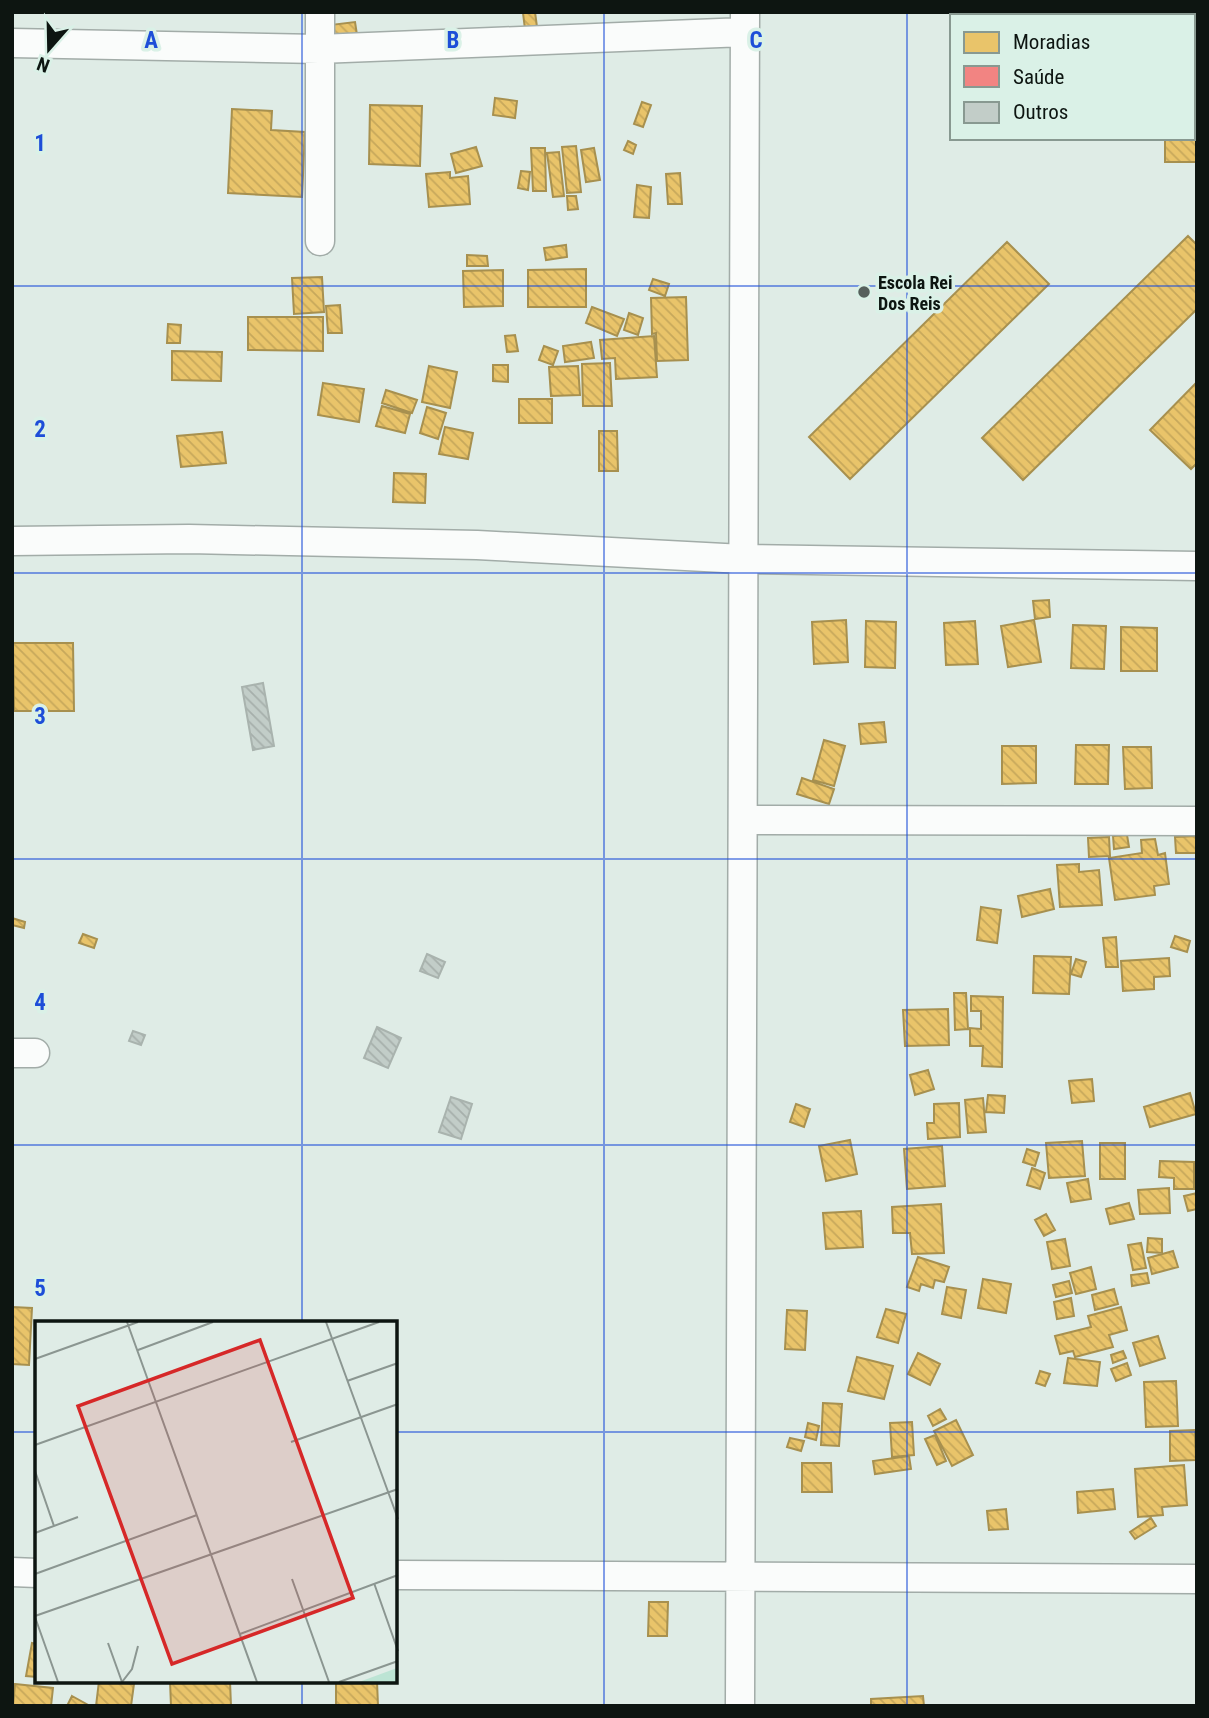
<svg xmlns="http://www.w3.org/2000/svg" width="1209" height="1718" font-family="'Roboto Condensed',sans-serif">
<defs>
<pattern id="homes-back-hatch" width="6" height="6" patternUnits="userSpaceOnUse" patternTransform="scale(1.75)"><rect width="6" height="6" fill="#e9c46a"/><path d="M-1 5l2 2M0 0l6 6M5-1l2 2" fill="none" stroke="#c7a85b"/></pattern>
<pattern id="health-back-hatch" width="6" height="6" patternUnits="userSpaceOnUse" patternTransform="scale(1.75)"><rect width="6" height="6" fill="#f28482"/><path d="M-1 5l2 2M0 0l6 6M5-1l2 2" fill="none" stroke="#ce716f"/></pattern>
<pattern id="building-back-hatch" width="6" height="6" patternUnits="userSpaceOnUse" patternTransform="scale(1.75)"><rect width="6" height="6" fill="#c2cdc8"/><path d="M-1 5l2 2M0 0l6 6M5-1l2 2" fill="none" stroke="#a6afab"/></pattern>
</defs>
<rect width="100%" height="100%" fill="#dfece6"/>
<path fill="url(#homes-back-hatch)" stroke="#a7904f" stroke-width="2" d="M535,12L537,27L525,29L523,13Z
M355,22L357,35L332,38L330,25Z
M1193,61L1197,62V90H1193Z
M495,98L517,101L515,118L493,115Z
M642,102L651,105L643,127L634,124Z
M370,105L422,106L420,166L369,164Z
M232,109L272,111L271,130L305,132L302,197L228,193Z
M1193,119H1197V162H1165V138H1193Z
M628,141L636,145L633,154L624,150Z
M576,146L581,192L567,193L562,147Z
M476,147L482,166L456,173L451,154Z
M531,148H545L546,191H533Z
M594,148L600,180L586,182L581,150Z
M559,152L564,196L553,197L547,153Z
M521,171L530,172L528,190L518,188Z
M450,172V178L468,176L470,204L429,207L426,174Z
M680,173L682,204H668L666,174Z
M637,185L651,187L649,218L634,217Z
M567,196H576L578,209L568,210Z
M1188,236L1197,245V309L1023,480L982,438Z
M1007,242L1049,284L850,479L809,437Z
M566,245L567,257L546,260L544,248Z
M467,255L487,256L488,266H467Z
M586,269V307H528V270Z
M503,270V306L464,307L463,271Z
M322,277L324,312L294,314L292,278Z
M653,279L669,284L665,296L649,290Z
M686,297L688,360L657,361L656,333L652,334L651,298Z
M340,305L342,333H328L326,306Z
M592,307L624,319L617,336L586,323Z
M629,313L643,318L638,335L624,330Z
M248,317H323V351L248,350Z
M168,324L181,325L180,343H167Z
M515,335L518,351L507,352L505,336Z
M654,336L657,377L616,379L615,358L602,359L600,340Z
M591,342L594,358L565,362L563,346Z
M544,346L558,351L553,365L539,360Z
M172,351L222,352L221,381L172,380Z
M610,363L612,406H583L582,364Z
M493,365H508V382L493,381Z
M429,366L457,372L450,408L422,402Z
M578,366L580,395L551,396L549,367Z
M1197,382V463L1191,469L1150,430Z
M323,383L364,389L359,422L318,415Z
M386,390L417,400L412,413L382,403Z
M519,399H552V423H519Z
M382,406L410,414L405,433L376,426Z
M427,407L446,413L438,439L420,433Z
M445,427L473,433L468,459L439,454Z
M599,431H617L618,471H599Z
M222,432L226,463L181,467L177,436Z
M394,473L426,474L425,503L393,502Z
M1049,600L1050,617L1035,619L1033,601Z
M846,620L848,662L814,664L812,622Z
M1034,620L1041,662L1008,667L1001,626Z
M866,621L896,622L895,668L865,667Z
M975,621L978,664L946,665L944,623Z
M1073,625L1106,626L1104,669L1071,668Z
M1121,627L1157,628V671H1121Z
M13,643H73L74,711H14Z
M884,722L886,742L861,744L859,724Z
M824,740L845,746L834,786L813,780Z
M1076,745H1109L1108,784H1075Z
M1002,746H1036V783L1002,784Z
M1123,747H1151L1152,788L1125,789Z
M802,778L834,789L829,804L797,794Z
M1127,835L1129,847L1114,849L1113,836Z
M1196,836V853H1176L1175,837Z
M1109,837L1110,856L1089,857L1088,838Z
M1155,839L1158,855L1165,853L1169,884L1154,886L1155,895L1115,900L1109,858L1142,853L1141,840Z
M1079,864V872L1099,870L1102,905L1060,907L1057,865Z
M1050,889L1054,909L1022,917L1018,896Z
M981,907L1001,910L997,943L977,940Z
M12,918L25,922L24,928L12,925Z
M83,934L97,939L94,948L79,943Z
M1175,936L1190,941L1187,952L1171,947Z
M1116,937L1118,967H1106L1103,938Z
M1034,956L1071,957L1069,994L1033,993Z
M1169,958L1170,976L1154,977V989L1123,991L1121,961Z
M1076,959L1086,962L1081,977L1071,974Z
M954,993H966L968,1029L955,1030Z
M971,996L1003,997L1002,1067L982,1066L983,1046H970V1028L981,1029V1011H971Z
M948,1009L949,1045L905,1046L903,1010Z
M928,1070L934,1089L915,1095L910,1075Z
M1092,1079L1094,1101L1072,1103L1069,1081Z
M1190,1093L1196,1114L1150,1127L1144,1107Z
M988,1095L1005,1096L1004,1113L986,1112Z
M983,1098L986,1132L968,1133L965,1100Z
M959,1103L960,1137L928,1139L927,1123H934V1104Z
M796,1104L810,1109L804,1127L790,1122Z
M850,1140L857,1174L826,1181L819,1146Z
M1082,1141L1085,1176L1049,1178L1046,1143Z
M1100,1143H1125V1179H1100Z
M942,1146L945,1186L907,1189L904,1149Z
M1027,1149L1039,1153L1035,1166L1023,1162Z
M1160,1161L1194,1162V1189H1174V1178L1159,1177Z
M1032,1168L1045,1173L1040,1189L1027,1185Z
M1088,1179L1091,1199L1071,1202L1067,1183Z
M1169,1188L1170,1213L1140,1214L1138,1190Z
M1197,1193V1209L1188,1211L1184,1196Z
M1129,1203L1134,1219L1110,1224L1106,1209Z
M941,1204L944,1253L912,1254L910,1233H893L892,1207Z
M861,1211L863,1247L826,1249L823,1213Z
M1046,1214L1055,1230L1044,1236L1035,1220Z
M1148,1238L1162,1239V1253L1147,1252Z
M1065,1239L1070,1266L1052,1269L1047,1242Z
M1141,1243L1146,1268L1133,1270L1128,1245Z
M1173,1251L1178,1267L1152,1274L1148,1258Z
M918,1257L949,1267L944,1282L935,1280L933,1288L921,1284L919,1291L907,1287Z
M1091,1267L1096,1289L1076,1294L1070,1273Z
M1147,1273L1149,1283L1132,1286L1131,1275Z
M983,1279L1011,1284L1006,1313L978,1308Z
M1069,1281L1072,1293L1056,1297L1053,1285Z
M947,1287L966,1290L961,1318L942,1314Z
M1114,1289L1118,1304L1095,1310L1092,1295Z
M1071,1298L1074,1316L1057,1319L1054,1302Z
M12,1307L32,1308L29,1365L12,1364Z
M1121,1307L1127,1330L1109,1335L1113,1347L1075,1357L1073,1351L1060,1354L1055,1336L1091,1327L1088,1316Z
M886,1309L906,1314L898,1343L877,1337Z
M787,1310L807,1311L805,1350L785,1349Z
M1158,1336L1165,1358L1140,1366L1133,1343Z
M1123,1351L1126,1358L1113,1363L1111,1355Z
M918,1353L940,1364L930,1385L908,1374Z
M857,1357L893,1366L884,1399L848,1391Z
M1068,1358L1100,1362L1097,1386L1064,1383Z
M1127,1363L1131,1375L1116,1381L1111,1369Z
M1040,1371L1050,1374L1045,1386L1036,1383Z
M1176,1381L1178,1426L1146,1427L1144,1382Z
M823,1403L842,1404L839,1446L821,1445Z
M940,1409L946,1419L933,1426L928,1416Z
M956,1420L973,1455L952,1466L934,1431Z
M912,1422L914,1455L892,1457L890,1423Z
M808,1423L819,1426L816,1440L805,1437Z
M1195,1430L1196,1460L1170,1461V1431Z
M935,1435L946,1461L937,1465L925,1439Z
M790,1438L804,1441L801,1451L787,1447Z
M909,1456L911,1469L875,1474L873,1461Z
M802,1463H831L832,1492H802Z
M1184,1465L1187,1505L1162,1507L1163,1515L1138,1517L1135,1469Z
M1113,1489L1115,1509L1078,1513L1077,1492Z
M1006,1509L1008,1529L989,1530L987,1511Z
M1151,1518L1156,1526L1135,1539L1130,1532Z
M649,1602H668L667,1636H648Z
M32,1643L37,1644V1677L26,1676Z
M99,1681L134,1684L131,1706H96Z
M170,1681H230L231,1706H171Z
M336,1681H377L378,1706H336Z
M15,1684L53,1688L51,1706H13Z
M72,1696L90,1706H67Z
M923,1696L924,1706H871V1699Z"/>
<path fill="url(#health-back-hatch)" stroke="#ad6360" stroke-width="2" d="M1150,12L1178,13V16H1149Z
M1197,23V49H1195L1194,24Z"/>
<path fill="url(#building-back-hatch)" stroke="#a9b3ae" stroke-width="2" d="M263,683L274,746L253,750L242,687Z
M427,954L445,962L438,978L420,971Z
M377,1027L401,1038L388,1068L364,1058Z
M133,1031L145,1035L141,1045L129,1041Z
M451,1097L472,1104L461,1139L439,1132Z"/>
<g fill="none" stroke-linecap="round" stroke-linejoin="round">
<g stroke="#a2aca8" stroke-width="31">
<path id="minor" d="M320,12V241
M12,43L319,49L745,32
M12,541L189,539L477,545L743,559L1197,566
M743,820L1197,821
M12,1053H35
M12,1572L37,1573
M396,1575L1197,1579
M740,1706L745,12"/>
</g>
<use href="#minor" stroke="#fafcfb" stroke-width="28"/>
</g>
<path fill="none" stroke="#1d4ed8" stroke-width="2" stroke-opacity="0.55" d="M302,12V1322M604,12V1706M907,12V1706M12,286H1197M12,573H1197M12,859H1197M12,1145H1197M12,1432H37M396,1432H1197M302,1681V1706"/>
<circle fill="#56605c" stroke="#daf1e7" stroke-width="2.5" cx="864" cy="292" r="7"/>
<g text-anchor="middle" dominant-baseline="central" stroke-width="7" stroke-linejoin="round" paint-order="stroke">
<g font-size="18" font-weight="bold" fill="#0d1511" stroke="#daf1e7" text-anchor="start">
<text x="878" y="282">Escola Rei<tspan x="878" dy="21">Dos Reis</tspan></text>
</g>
</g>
<g transform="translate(35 1321)">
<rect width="362" height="362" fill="#dfece6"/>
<path d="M362,347V361H324Z" fill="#bce4d4"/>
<path fill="none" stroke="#8b9691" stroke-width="2" d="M92,1L222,361M291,1L363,198M103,29L178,1M0,38L103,1M312,60L363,42M256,121L363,83M0,124L344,1M0,150L19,205M0,212L43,196M0,253L162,194M257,258L294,361M339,262L363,330M0,295L363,168M0,296L23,361M205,313L363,254M73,322L87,361L97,348L103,325M304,361L363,340"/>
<path fill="#d62828" fill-opacity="0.15" stroke="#d62828" stroke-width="3.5" d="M225,19L318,277L137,343L43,85Z"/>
<rect width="362" height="362" fill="none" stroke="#0d1511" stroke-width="3.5"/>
</g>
<g font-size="23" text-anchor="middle" font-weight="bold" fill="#1d4ed8" stroke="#daf1e7" stroke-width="7" stroke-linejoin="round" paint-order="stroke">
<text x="151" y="48">A</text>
<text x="453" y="48">B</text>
<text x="756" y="48">C</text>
<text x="40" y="151">1</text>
<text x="40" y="437">2</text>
<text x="40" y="724">3</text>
<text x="40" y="1010">4</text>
<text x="40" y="1296">5</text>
</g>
<rect width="1209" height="1718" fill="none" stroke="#0d1511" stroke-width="28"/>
<rect x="950" y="14" width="245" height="126" fill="#daf1e7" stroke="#889991" stroke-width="2"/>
<rect x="964" y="32" width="35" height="21" fill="#e9c46a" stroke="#889991" stroke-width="2"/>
<text x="1013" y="49" font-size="21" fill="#0d1511">Moradias</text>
<rect x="964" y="66" width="35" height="21" fill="#f28482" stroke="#889991" stroke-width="2"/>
<text x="1013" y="84" font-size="21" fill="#0d1511">Saúde</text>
<rect x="964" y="102" width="35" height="21" fill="#c2cdc8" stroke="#889991" stroke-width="2"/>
<text x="1013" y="119" font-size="21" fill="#0d1511">Outros</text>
<g transform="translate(49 49) rotate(200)" stroke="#daf1e7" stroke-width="5" paint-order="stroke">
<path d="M0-5L12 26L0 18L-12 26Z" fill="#0d1511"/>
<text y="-10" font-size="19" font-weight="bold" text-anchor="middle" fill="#0d1511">N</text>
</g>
</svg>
